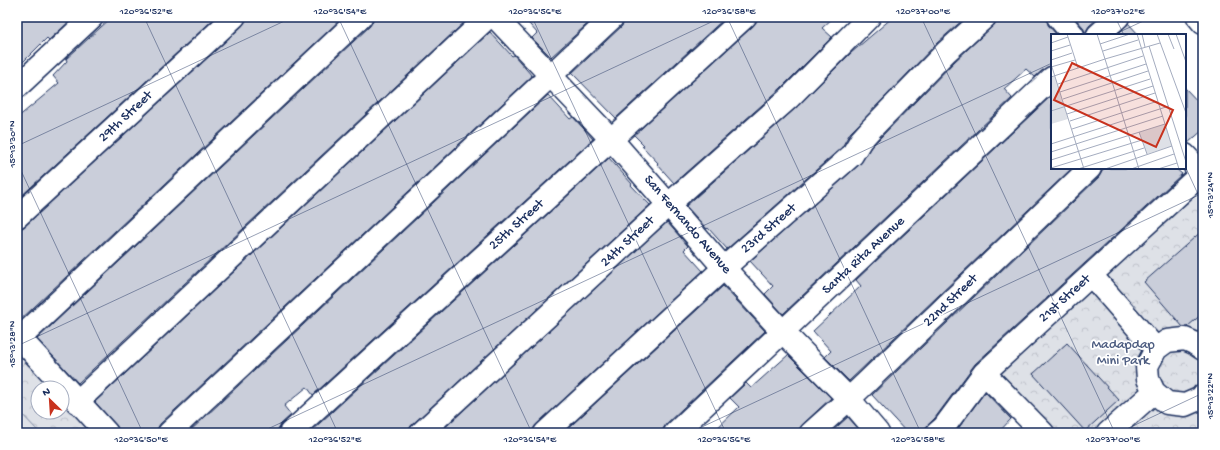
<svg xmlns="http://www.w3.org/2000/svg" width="1220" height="450" font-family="'Gochi Hand',sans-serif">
<defs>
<pattern id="forest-crowns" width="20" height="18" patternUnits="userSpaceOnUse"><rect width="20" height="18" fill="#dee1e7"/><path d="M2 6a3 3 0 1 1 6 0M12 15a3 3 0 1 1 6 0" fill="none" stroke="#bec1c9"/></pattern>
</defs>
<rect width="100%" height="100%" fill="#fff"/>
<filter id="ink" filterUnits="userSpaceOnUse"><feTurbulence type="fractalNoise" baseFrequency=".025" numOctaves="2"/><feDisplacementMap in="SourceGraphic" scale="8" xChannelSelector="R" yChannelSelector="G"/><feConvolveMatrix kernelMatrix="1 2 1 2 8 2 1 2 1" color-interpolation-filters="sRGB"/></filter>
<g filter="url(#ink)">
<path fill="url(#forest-crowns)" stroke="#7c88a2" d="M1203,175V433H1042L984,373Z
M17,340L60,388H38V412H62V390L101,433H17Z"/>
<path fill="#dee1e7" stroke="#7c88a2" d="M17,409L40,433H17Z"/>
<path fill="#caceda" stroke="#1b2f5e" d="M17,17H66L70,21L49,40L47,38L17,68Z
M112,17H216L17,200V118L59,83L53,76L67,61L66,59Z
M246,17H343L17,323V229L25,226L242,26L246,21Z
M373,17H470L78,383L37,339L370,26L373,21Z
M523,17H595L551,57L532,38L537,33Z
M625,17H726L616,118L572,73L622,26L625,21Z
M757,17H834L822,28L832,37L780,89L674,183L657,164L658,163L642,146L644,145L634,135L753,26L757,21Z
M893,17H966L937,43L862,121L850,133L842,147L727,249L708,228L707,229L686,206L797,107L851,53Z
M997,17H1046L1048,25L1057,35H1052V66L1044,69L1035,77L1026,69L1004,89L1012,98L783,314L765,294L773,286L750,261L860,164L871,147L880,138L955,61L993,26L997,21Z
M1074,17H1099L1089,26L1086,31V35L1083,27Z
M1128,23L1139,35H1117L1126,26Z
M490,32L512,56L514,55L532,76L160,424L155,433H119L116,425L95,402Z
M1185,88L1203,107V130L1188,143H1185Z
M548,95L570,119L573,117L593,139L313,395L307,387L284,406L291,415L281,424L278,429V433H190L189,432Z
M1052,95V168H1072L849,381L825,357L831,351L813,331L861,286L856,280Z
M609,158L632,184L631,185L650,205L413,424L409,429V433H309Z
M1104,168H1175L1182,174L975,364L935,418L925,428V433H907L872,395L1099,177Z
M667,222L688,246L684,250L703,271L537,424L533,429V433H439Z
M1203,230V313L1187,327H1183L1144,282Z
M723,286L765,331L666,424L663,429V433H563Z
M1067,343L1119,400L1085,431L1033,374Z
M788,355L831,398L803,424L799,429V433H712L739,407L730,398L746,383L751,388Z
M985,392L1011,419L998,433H955Z
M848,417L862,433H830Z"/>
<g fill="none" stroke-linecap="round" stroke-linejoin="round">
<g stroke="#1b2f5e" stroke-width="25">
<path id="minor" d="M1058,17L1073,35
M1198,17L1203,23
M1098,35L1118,17
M1185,155L1203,174
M17,217L234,17
M1091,275L1156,349
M17,335L107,433
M20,338L361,17
M1203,349L1194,343L1185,339L1167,341L1156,349L1147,366L1148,379L1154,392L1167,403L1185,405L1201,398L1203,395
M984,373L1043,433
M77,402L488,17
M169,433L613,17
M290,433L745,17
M421,433L669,204L789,98L869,17
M545,433L724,268L852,155L861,140L871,129L946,52L985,17
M675,433L1052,78
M811,433L849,399L1090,168
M937,433L944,427L984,373L1202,173
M1108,433L1154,392"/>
</g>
<g stroke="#1b2f5e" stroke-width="25">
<path id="major" d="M495,17L611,139L724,268L783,332L849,399L878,433
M17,87L92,17"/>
</g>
<use href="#minor" stroke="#fff" stroke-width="22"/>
<use href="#major" stroke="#fff" stroke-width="22"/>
</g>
</g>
<path fill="none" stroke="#1b2f5e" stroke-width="1" stroke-opacity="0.45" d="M144,17L338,433M338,17L532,433M532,17L726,433M727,17L921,433M921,17L1115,433M1115,17L1124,35M1113,35L1152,17M17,146L293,17M17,162L143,433M1185,166L1203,205M17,346L722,17M259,433L1052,63M689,433L1203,193M1118,433L1203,393"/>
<g text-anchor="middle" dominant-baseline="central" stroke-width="3.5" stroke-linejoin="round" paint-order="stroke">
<g font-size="14" fill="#1b2f5e" stroke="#fff">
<text transform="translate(126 117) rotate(-43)">29th Street</text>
<text transform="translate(517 225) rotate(-42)">25th Street</text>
<text transform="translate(687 225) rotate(49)">San Fernando Avenue</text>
<text transform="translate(769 229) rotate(-41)">23rd Street</text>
<text transform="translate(628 242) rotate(-43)">24th Street</text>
<text transform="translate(864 256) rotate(-43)">Santa Rita Avenue</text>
<text transform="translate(1065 299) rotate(-42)">21st Street</text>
<text transform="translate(951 301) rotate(-44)">22nd Street</text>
</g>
<g font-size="14" fill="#4c5c80" stroke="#fff">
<text x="1123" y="345">Madapdap<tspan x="1123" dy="16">Mini Park</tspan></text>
</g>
</g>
<g transform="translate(1051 34)">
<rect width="135" height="135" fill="#fff"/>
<path d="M4,42L17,85L0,90V43ZM114,90L121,112L96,120L88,98Z" fill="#dee1e7"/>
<path fill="none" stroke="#a4acbf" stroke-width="1" d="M16,0L27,34M46,0L54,25L109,9M86,0L128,135M91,0L94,13M106,0L135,79M117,0L123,15M125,0L135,28M0,9L17,3M49,10L79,0M98,12L135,128M0,17L19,11M52,17L87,6M0,26L21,19M0,30L33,135M0,33L24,26M0,43L54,25L88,135M7,50L92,22M9,58L95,30M12,65L97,37M0,77L99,45M16,80L102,52M19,87L104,59M21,95L107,67M88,98L96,120M0,110L118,72M0,118L112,82M0,126L114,90M0,134L91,106M27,135L93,114M54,135L121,112M80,135L123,120M107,135L126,129"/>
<path fill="#c8321e" fill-opacity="0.15" stroke="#c8321e" stroke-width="2" d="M21,29L122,76L105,113L3,66Z"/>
<rect width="135" height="135" fill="none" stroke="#1b2f5e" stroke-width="2"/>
</g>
<rect width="1220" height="450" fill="none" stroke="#fff" stroke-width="44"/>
<g transform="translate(50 400) rotate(335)"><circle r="19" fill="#ffffff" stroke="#a4acbf"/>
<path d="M0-3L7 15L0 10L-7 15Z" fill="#c8321e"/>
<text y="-6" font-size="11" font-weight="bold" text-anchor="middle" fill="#1b2f5e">N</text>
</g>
<rect x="22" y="22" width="1176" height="406" fill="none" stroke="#1b2f5e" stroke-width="1.5"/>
<g font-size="10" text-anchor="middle" fill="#1b2f5e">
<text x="146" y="14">120°36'52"E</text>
<text x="340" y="14">120°36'54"E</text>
<text x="535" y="14">120°36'56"E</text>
<text x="729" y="14">120°36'58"E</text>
<text x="923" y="14">120°37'00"E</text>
<text x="1118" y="14">120°37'02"E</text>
<text transform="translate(11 144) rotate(-90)" y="4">15°13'30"N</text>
<text transform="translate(1209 195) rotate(-90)" y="4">15°13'24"N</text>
<text transform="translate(11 344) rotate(-90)" y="4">15°13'28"N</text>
<text transform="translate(1209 396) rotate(-90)" y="4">15°13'22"N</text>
<text x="141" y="442">120°36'50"E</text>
<text x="335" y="442">120°36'52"E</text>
<text x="530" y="442">120°36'54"E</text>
<text x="724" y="442">120°36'56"E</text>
<text x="918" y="442">120°36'58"E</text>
<text x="1113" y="442">120°37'00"E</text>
</g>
</svg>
